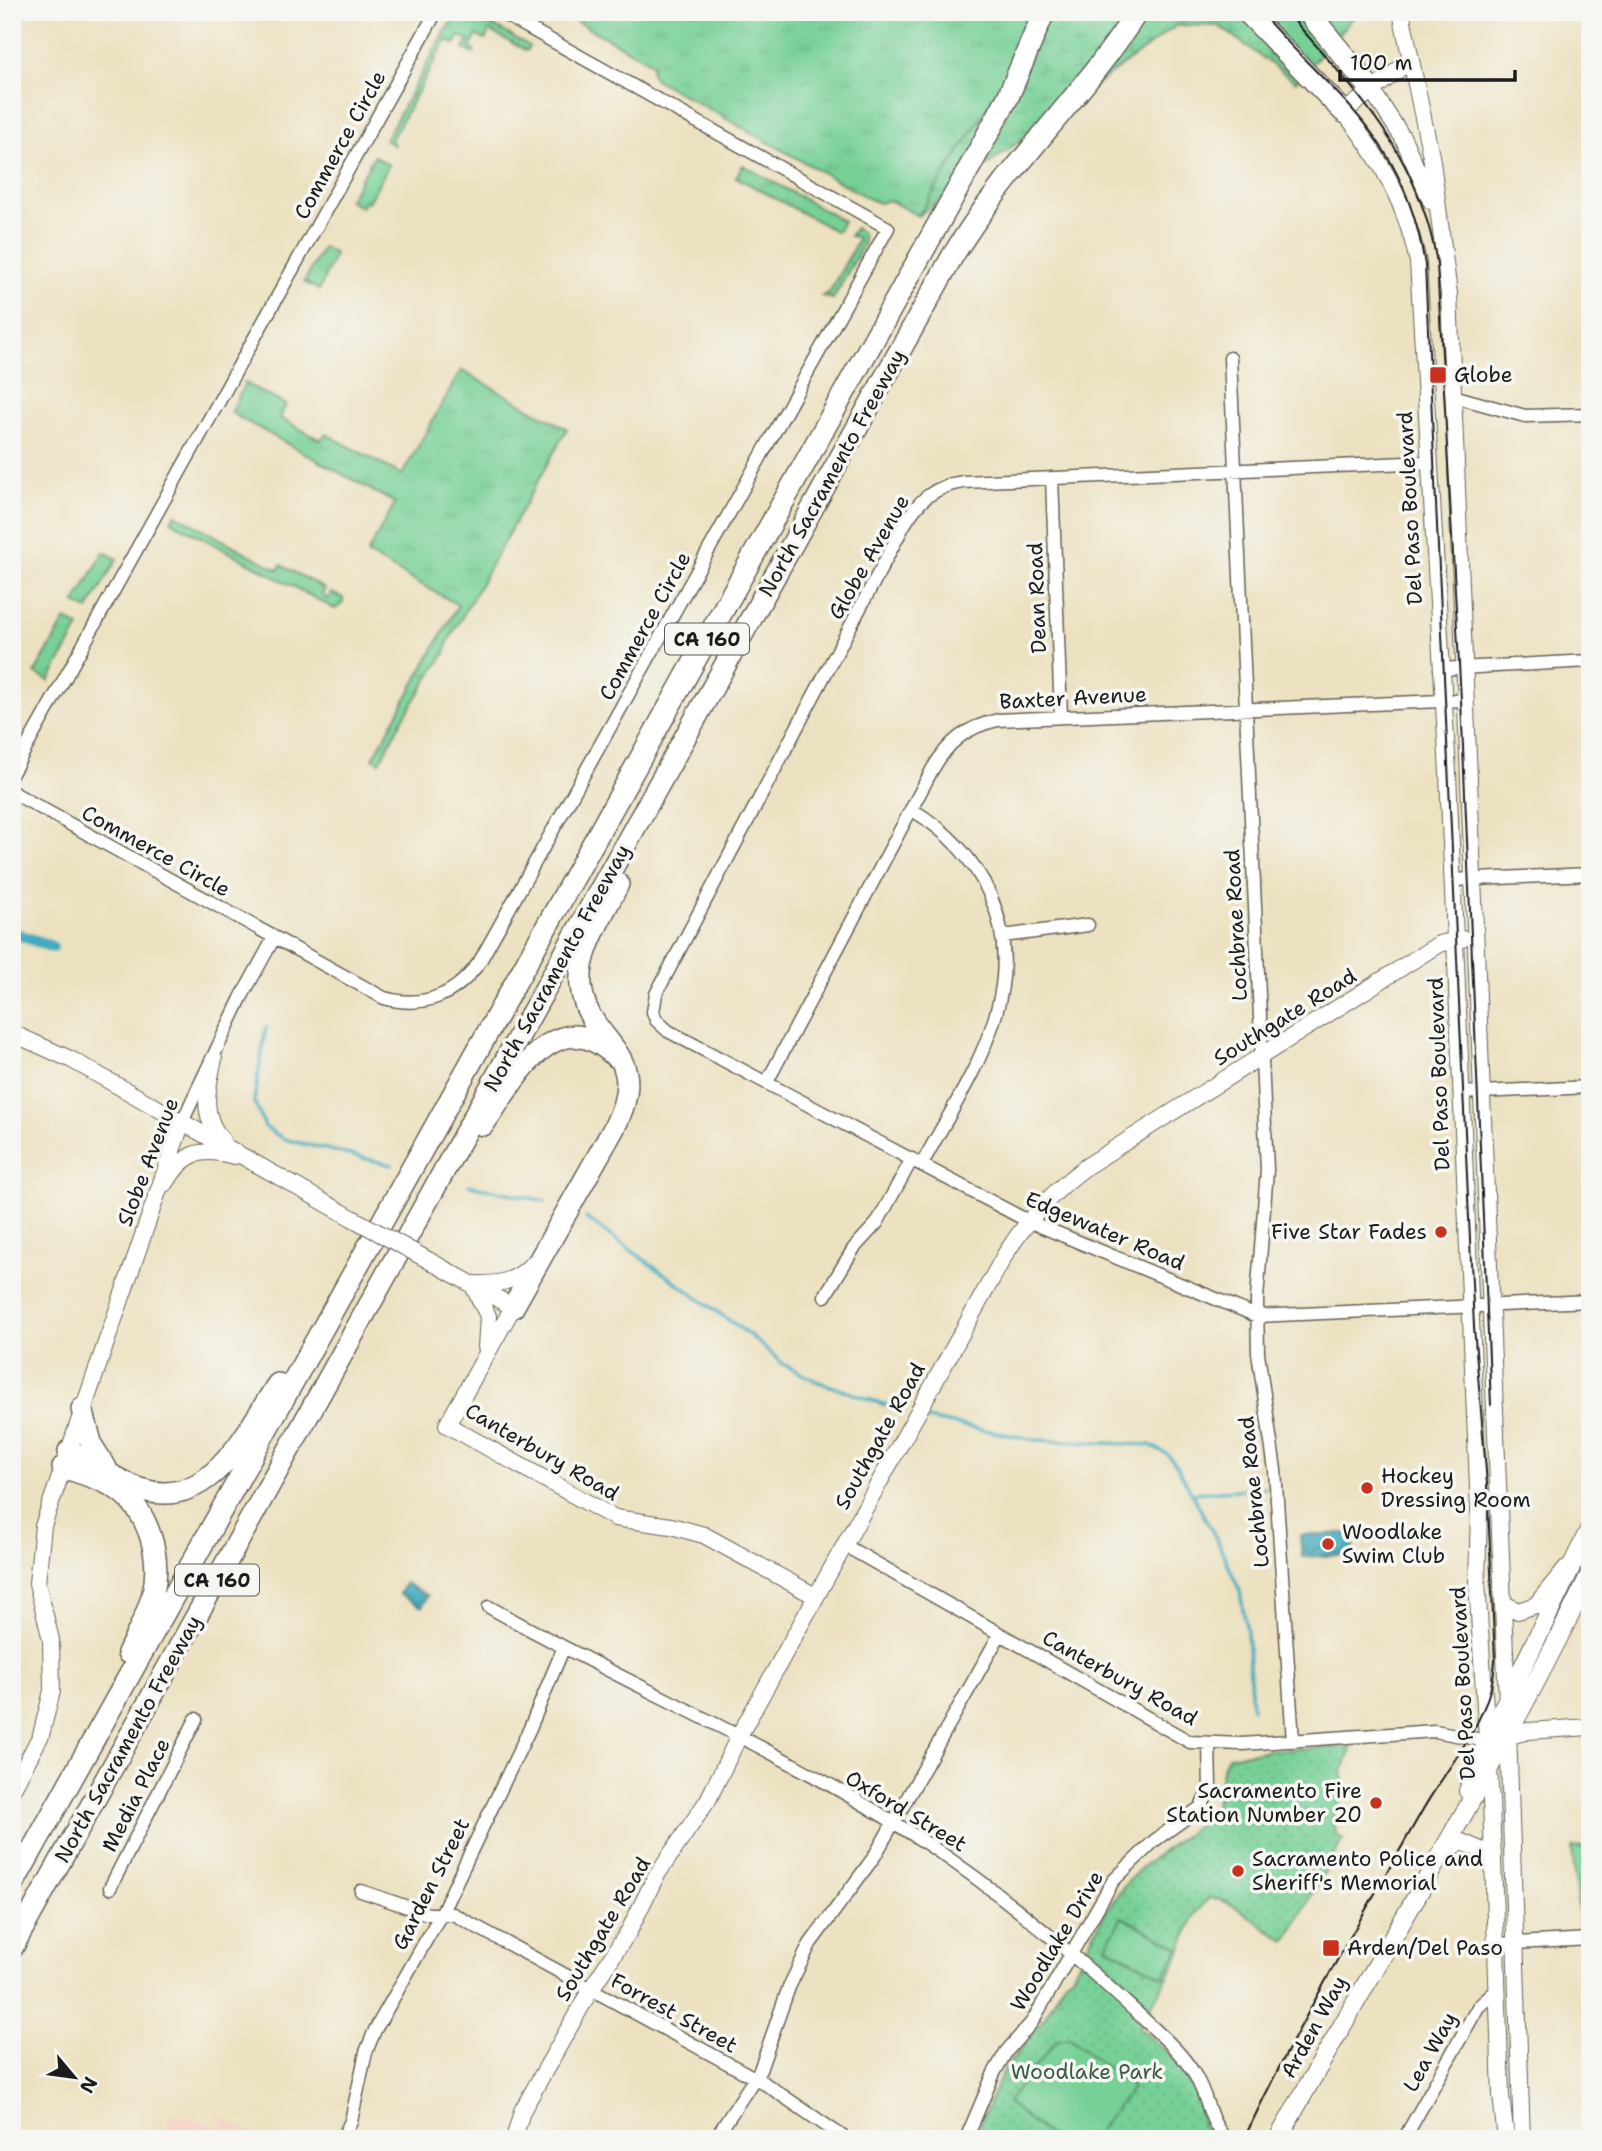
<svg xmlns="http://www.w3.org/2000/svg" width="1602" height="2151" font-family="'Shantell Sans',sans-serif">
<defs>
<pattern id="grass-tufts" width="24" height="20" patternUnits="userSpaceOnUse" patternTransform="scale(1.75)"><rect width="24" height="20" fill="#77d096"/><path d="M3 7l-1-3M5 7V3M7 7l1-3M15 17l-1-3M17 17v-4M19 17l1-3" fill="none" stroke="#66b281"/></pattern>
<pattern id="wetland-marsh" width="20" height="14" patternUnits="userSpaceOnUse" patternTransform="scale(1.75)"><rect width="20" height="14" fill="#77d096"/><path d="M1 5h8M5 5V1M11 12h8M15 12V8" fill="none" stroke="#66b281"/></pattern>
<pattern id="park-dots" width="8" height="8" patternUnits="userSpaceOnUse" patternTransform="scale(1.75)"><rect width="8" height="8" fill="#77d096"/><path d="M2 2h.1M6 6h.1" fill="none" stroke="#66b281" stroke-width="1.8" stroke-linecap="round"/></pattern>
<pattern id="water-waves" width="16" height="10" patternUnits="userSpaceOnUse" patternTransform="scale(1.75)"><rect width="16" height="10" fill="#3faabe"/><path d="M0 5q4-4 8 0t8 0" fill="none" stroke="#348a9a"/></pattern>
</defs>
<rect width="100%" height="100%" fill="#f6f6f2"/>
<filter id="ink" filterUnits="userSpaceOnUse"><feTurbulence type="fractalNoise" baseFrequency=".0143" numOctaves="2"/><feDisplacementMap in="SourceGraphic" scale="14" xChannelSelector="R" yChannelSelector="G"/><feConvolveMatrix kernelMatrix="1 2 1 2 8 2 1 2 1" color-interpolation-filters="sRGB"/></filter>
<filter id="wash" filterUnits="userSpaceOnUse"><feTurbulence type="fractalNoise" baseFrequency=".00686" numOctaves="4" result="noise"/><feDisplacementMap in="SourceGraphic" scale="28" xChannelSelector="R" yChannelSelector="G"/><feGaussianBlur stdDeviation="1.57" result="paint"/><feColorMatrix in="noise" values="0 0 0 0 0 0 0 0 0 0 0 0 0 0 0 0 0 1.4 0 .05"/><feComposite in="paint" operator="in"/></filter>
<g filter="url(#wash)">
<rect width="100%" height="100%" fill="#ece1c0"/>
<path fill="#f6d2c5" d="M171,2113L219,2127L224,2118L261,2139H167Z"/>
<path fill="url(#grass-tufts)" stroke="#4a7659" stroke-width="2" d="M457,12H469L529,46L527,51L490,31L485,40L477,35L470,48L475,51L473,54L464,49L469,41L460,36L455,44L447,40L437,56L432,54Z
M559,12H1049L918,216L889,200L879,203L870,199L655,79L651,73L652,63Z
M431,57L436,59L391,140L395,146L385,140Z
M374,156L389,165L368,202L365,201L361,207L349,200Z
M743,165L843,221L837,232L736,177Z
M323,247L335,254L319,290L304,282Z
M461,370L567,429L448,642L445,653L402,720L380,762L373,758L458,605L367,554L395,503L231,413L245,383L286,405L280,418L320,440L326,434L402,475Z
M175,514L278,570L281,565L325,589L322,595L328,599L331,593L343,598V603L335,609L171,521Z
M104,552L117,559L88,610L75,603Z
M66,619L79,627L49,681L35,673Z
M1590,1847V1927L1580,1928L1572,1848Z"/>
<path fill="url(#wetland-marsh)" stroke="#4a7659" stroke-width="2" d="M1049,12H1358L1296,82L1219,26L1177,25L918,216Z"/>
<path fill="url(#park-dots)" stroke="#4a7659" stroke-width="2" d="M855,228L863,234V245L833,299L822,296L829,293L857,242V237L850,236Z
M1352,1747L1342,1773L1343,1790L1334,1817L1336,1835L1343,1839L1286,1941C1261,1929 1236,1899 1209,1898L1195,1914L1175,1964L1139,2027L1172,2057L1187,2078L1199,2105L1202,2123L1210,2139H973L1003,2072L1044,2018L1065,1981L1072,1976C1091,1941 1108,1899 1137,1872C1160,1850 1192,1835 1211,1811C1225,1794 1216,1773 1228,1756L1270,1750Z"/>
<path fill="#77d096" stroke="#4a7659" stroke-width="2" d="M1122,1917L1179,1948L1163,1977L1106,1946Z
M1070,2038L1132,2088L1092,2139H1053L1007,2102L1057,2040Z"/>
<path fill="url(#water-waves)" stroke="#2e636d" stroke-width="2" d="M1353,1533L1354,1554L1302,1557L1300,1535Z
M405,1583L428,1596L422,1607L399,1594Z"/>
<g fill="none" stroke-linecap="round" stroke-linejoin="round">
<path stroke="#3faabe" stroke-width="3.5" d="M266,1027L254,1101L265,1127L284,1139L392,1165
M469,1185L545,1201
M586,1218L751,1336L783,1364L816,1381L897,1409
M922,1418L1035,1440L1150,1445L1167,1454L1177,1466L1217,1540L1240,1591L1247,1633L1252,1708
M1191,1493L1265,1488"/>
<path stroke="#3faabe" stroke-width="12" d="M12,932L52,947"/>
</g>
</g>
<g filter="url(#ink)">
<g fill="none" stroke-linecap="round" stroke-linejoin="round">
<g stroke="#656155" stroke-width="15">
<path id="street" d="M1230,358L1267,1170L1257,1299L1258,1353L1275,1470L1293,1741
M1453,396L1525,416L1590,414
M1429,462L963,482C935,486 918,500 904,525L656,994L653,1012L656,1020L668,1031L1028,1221L1257,1316L1590,1301
M1052,478L1061,717
M1440,669L1590,661
M12,773L436,12
M12,792L384,998C424,1009 457,995 480,961L888,228L500,12
M911,809C946,830 973,857 990,895C1033,993 967,1080 922,1164
M1452,880L1590,874
M1003,936L1088,925
M767,1082L932,770C948,742 966,727 998,720L1464,700
M1460,1093L1590,1087
M182,1122L241,998L274,938
M825,1296L854,1248L877,1223L912,1159
M844,1545L1190,1742L1242,1744L1435,1731L1487,1741
M489,1607C633,1688 788,1752 926,1843C1011,1899 1090,1968 1163,2037C1177,2050 1191,2065 1199,2083C1209,2103 1209,2121 1226,2139
M110,1888L196,1719
M361,1891L428,1914H453L764,2083L846,2139
M1495,1944L1590,1939
M342,2139L351,2121L366,2052L375,2030L441,1914L530,1728L563,1649
M715,2139L760,2070L789,1987L810,1944L874,1857L1000,1634
M966,2139L994,2073L1006,2052L1032,2022L1113,1881L1154,1841L1201,1807L1210,1788L1209,1745
M1404,2139L1478,2007L1497,1990"/>
</g>
<g stroke="#656155" stroke-width="18">
<path id="secondary" d="M1401,12L1432,161L1449,294L1507,1702
M1411,60L1344,112C1381,158 1406,204 1418,262L1448,773L1479,1510L1477,1583L1491,1800L1501,2095L1506,2139
M1371,89L1403,138L1431,201
M12,1033L72,1060L352,1218
M214,1059C207,1089 200,1115 222,1140
M166,1183C184,1152 200,1147 234,1156
M428,1260L513,1307L447,1425L615,1518L671,1526L704,1535L815,1596
M474,1284C498,1285 516,1282 533,1263
M473,1286L488,1316L486,1347
M1503,1603L1518,1611L1536,1605L1566,1568
M1508,1731L1522,2139
M1499,1739L1528,1731L1590,1727
M12,1790L41,1735L52,1691L51,1640L37,1583L43,1526L182,1122
M1440,1854L1462,1842L1481,1850L1493,1862
M514,2139L522,2111L591,1989L629,1931L656,1876L708,1800L739,1736L1006,1253C1028,1219 1054,1190 1087,1166L1439,944L1462,939"/>
</g>
<g stroke="#656155" stroke-width="20">
<path id="primary" d="M1468,1791L1487,1741L1590,1528
M1278,2139C1383,1950 1497,1768 1590,1574"/>
</g>
<g stroke="#656155" stroke-width="24">
<path id="highway" d="M1247,12L1344,112
M1308,12L1371,89
M483,1125C514,1082 554,998 615,1056
M513,1307L614,1128C655,1048 586,1046 581,985C578,951 604,914 618,884
M82,1409L92,1446L106,1468
M69,1451C94,1462 117,1482 140,1489C211,1512 246,1432 278,1384
M63,1467C80,1473 99,1478 114,1487C148,1508 162,1555 153,1593C148,1614 137,1634 128,1653
M12,1886L961,183L1008,97L1044,12
M12,1948L952,257C1005,169 1081,99 1137,12"/>
</g>
<use href="#street" stroke="#fff" stroke-width="12"/>
<use href="#secondary" stroke="#fff" stroke-width="16"/>
<use href="#primary" stroke="#fff" stroke-width="18"/>
<use href="#highway" stroke="#fff" stroke-width="21"/>
<path stroke="#1c1c1c" stroke-width="2" d="M1287,12C1358,95 1418,151 1437,263L1461,700L1491,1405
M1244,2139C1296,2027 1361,1919 1422,1811C1449,1763 1493,1718 1495,1660L1487,1483L1474,1327L1425,265C1404,135 1340,103 1260,12"/>
<g stroke="#656155" stroke-width="18" stroke-linecap="butt">
<path id="secondary-bridge" d="M352,1218L428,1260"/>
</g>
<use href="#secondary-bridge" stroke="#fff" stroke-width="16"/>
</g>
</g>
<g fill="#c8321e" stroke="#f6f6f2" stroke-width="2.5">
<rect x="1429" y="366" width="18" height="18" rx="3.5"/>
<circle cx="1441" cy="1232" r="7"/>
<circle cx="1367" cy="1488" r="7"/>
<circle cx="1328" cy="1544" r="7"/>
<circle cx="1376" cy="1803" r="7"/>
<circle cx="1238" cy="1871" r="7"/>
<rect x="1322" y="1939" width="18" height="18" rx="3.5"/>
</g>
<g text-anchor="middle" dominant-baseline="central" stroke-width="7" stroke-linejoin="round" paint-order="stroke">
<g fill="#f6f6f2" stroke="#5d5d5c" stroke-width="2">
<rect x="665" y="623.5" width="84" height="31" rx="5"/>
<rect x="175" y="1564.5" width="84" height="31" rx="5"/>
</g>
<g font-size="19" font-weight="bold" fill="#1c1c1c">
<text x="707" y="639">CA 160</text>
<text x="217" y="1580">CA 160</text>
</g>
<g font-size="21" fill="#1c1c1c" stroke="#f6f6f2">
<text transform="translate(340 145) rotate(-61)">Commerce Circle</text>
<text transform="translate(832 473) rotate(-61)">North Sacramento Freeway</text>
<text transform="translate(1410 508) rotate(-93)">Del Paso Boulevard</text>
<text transform="translate(869 557) rotate(-60)">Globe Avenue</text>
<text transform="translate(1037 598) rotate(-92)">Dean Road</text>
<text transform="translate(645 626) rotate(-61)">Commerce Circle</text>
<text transform="translate(1073 698) rotate(-3)">Baxter Avenue</text>
<text transform="translate(156 851) rotate(29)">Commerce Circle</text>
<text transform="translate(1236 925) rotate(-93)">Lochbrae Road</text>
<text transform="translate(557 968) rotate(-61)">North Sacramento Freeway</text>
<text transform="translate(1285 1017) rotate(-32)">Southgate Road</text>
<text transform="translate(1439 1074) rotate(-92)">Del Paso Boulevard</text>
<text transform="translate(148 1162) rotate(-69)">Slobe Avenue</text>
<text transform="translate(1105 1231) rotate(23)">Edgewater Road</text>
<text transform="translate(880 1436) rotate(-61)">Southgate Road</text>
<text transform="translate(542 1452) rotate(30)">Canterbury Road</text>
<text transform="translate(1254 1492) rotate(-96)">Lochbrae Road</text>
<text transform="translate(1120 1678) rotate(29)">Canterbury Road</text>
<text transform="translate(1463 1683) rotate(-93)">Del Paso Boulevard</text>
<text transform="translate(128 1739) rotate(-61)">North Sacramento Freeway</text>
<text transform="translate(136 1795) rotate(-63)">Media Place</text>
<text transform="translate(906 1811) rotate(31)">Oxford Street</text>
<text transform="translate(431 1884) rotate(-63)">Garden Street</text>
<text transform="translate(603 1929) rotate(-59)">Southgate Road</text>
<text transform="translate(1057 1941) rotate(-59)">Woodlake Drive</text>
<text transform="translate(674 2013) rotate(29)">Forrest Street</text>
<text transform="translate(1314 2027) rotate(-61)">Arden Way</text>
<text transform="translate(1430 2052) rotate(-61)">Lea Way</text>
</g>
<g font-size="21" fill="#1c1c1c" stroke="#f6f6f2" text-anchor="start">
<text x="1454" y="375">Globe</text>
<text x="1427" y="1232" text-anchor="end">Five Star Fades</text>
<text x="1381" y="1476">Hockey<tspan x="1381" dy="24">Dressing Room</tspan></text>
<text x="1342" y="1532">Woodlake<tspan x="1342" dy="24">Swim Club</tspan></text>
<text x="1362" y="1791" text-anchor="end">Sacramento Fire<tspan x="1362" dy="24">Station Number 20</tspan></text>
<text x="1252" y="1859">Sacramento Police and<tspan x="1252" dy="24">Sheriff's Memorial</tspan></text>
<text x="1347" y="1948">Arden/Del Paso</text>
</g>
<g font-size="21" fill="#3c5b47" stroke="#f6f6f2">
<text x="1087" y="2072">Woodlake Park</text>
</g>
</g>
<rect width="1602" height="2151" fill="none" stroke="#f6f6f2" stroke-width="42"/>
<g transform="translate(74 2077) rotate(119)" stroke="#f6f6f2" stroke-width="5" paint-order="stroke">
<path d="M0-5L12 26L0 18L-12 26Z" fill="#1c1c1c"/>
<text y="-10" font-size="19" font-weight="bold" text-anchor="middle" fill="#1c1c1c">N</text>
</g>
<path d="M1340 70v10h175v-10" fill="none" stroke="#1c1c1c" stroke-width="3.5"/>
<text x="1350" y="70" font-size="21" fill="#1c1c1c" stroke="#f6f6f2" stroke-width="5" paint-order="stroke">100 m</text>
</svg>
